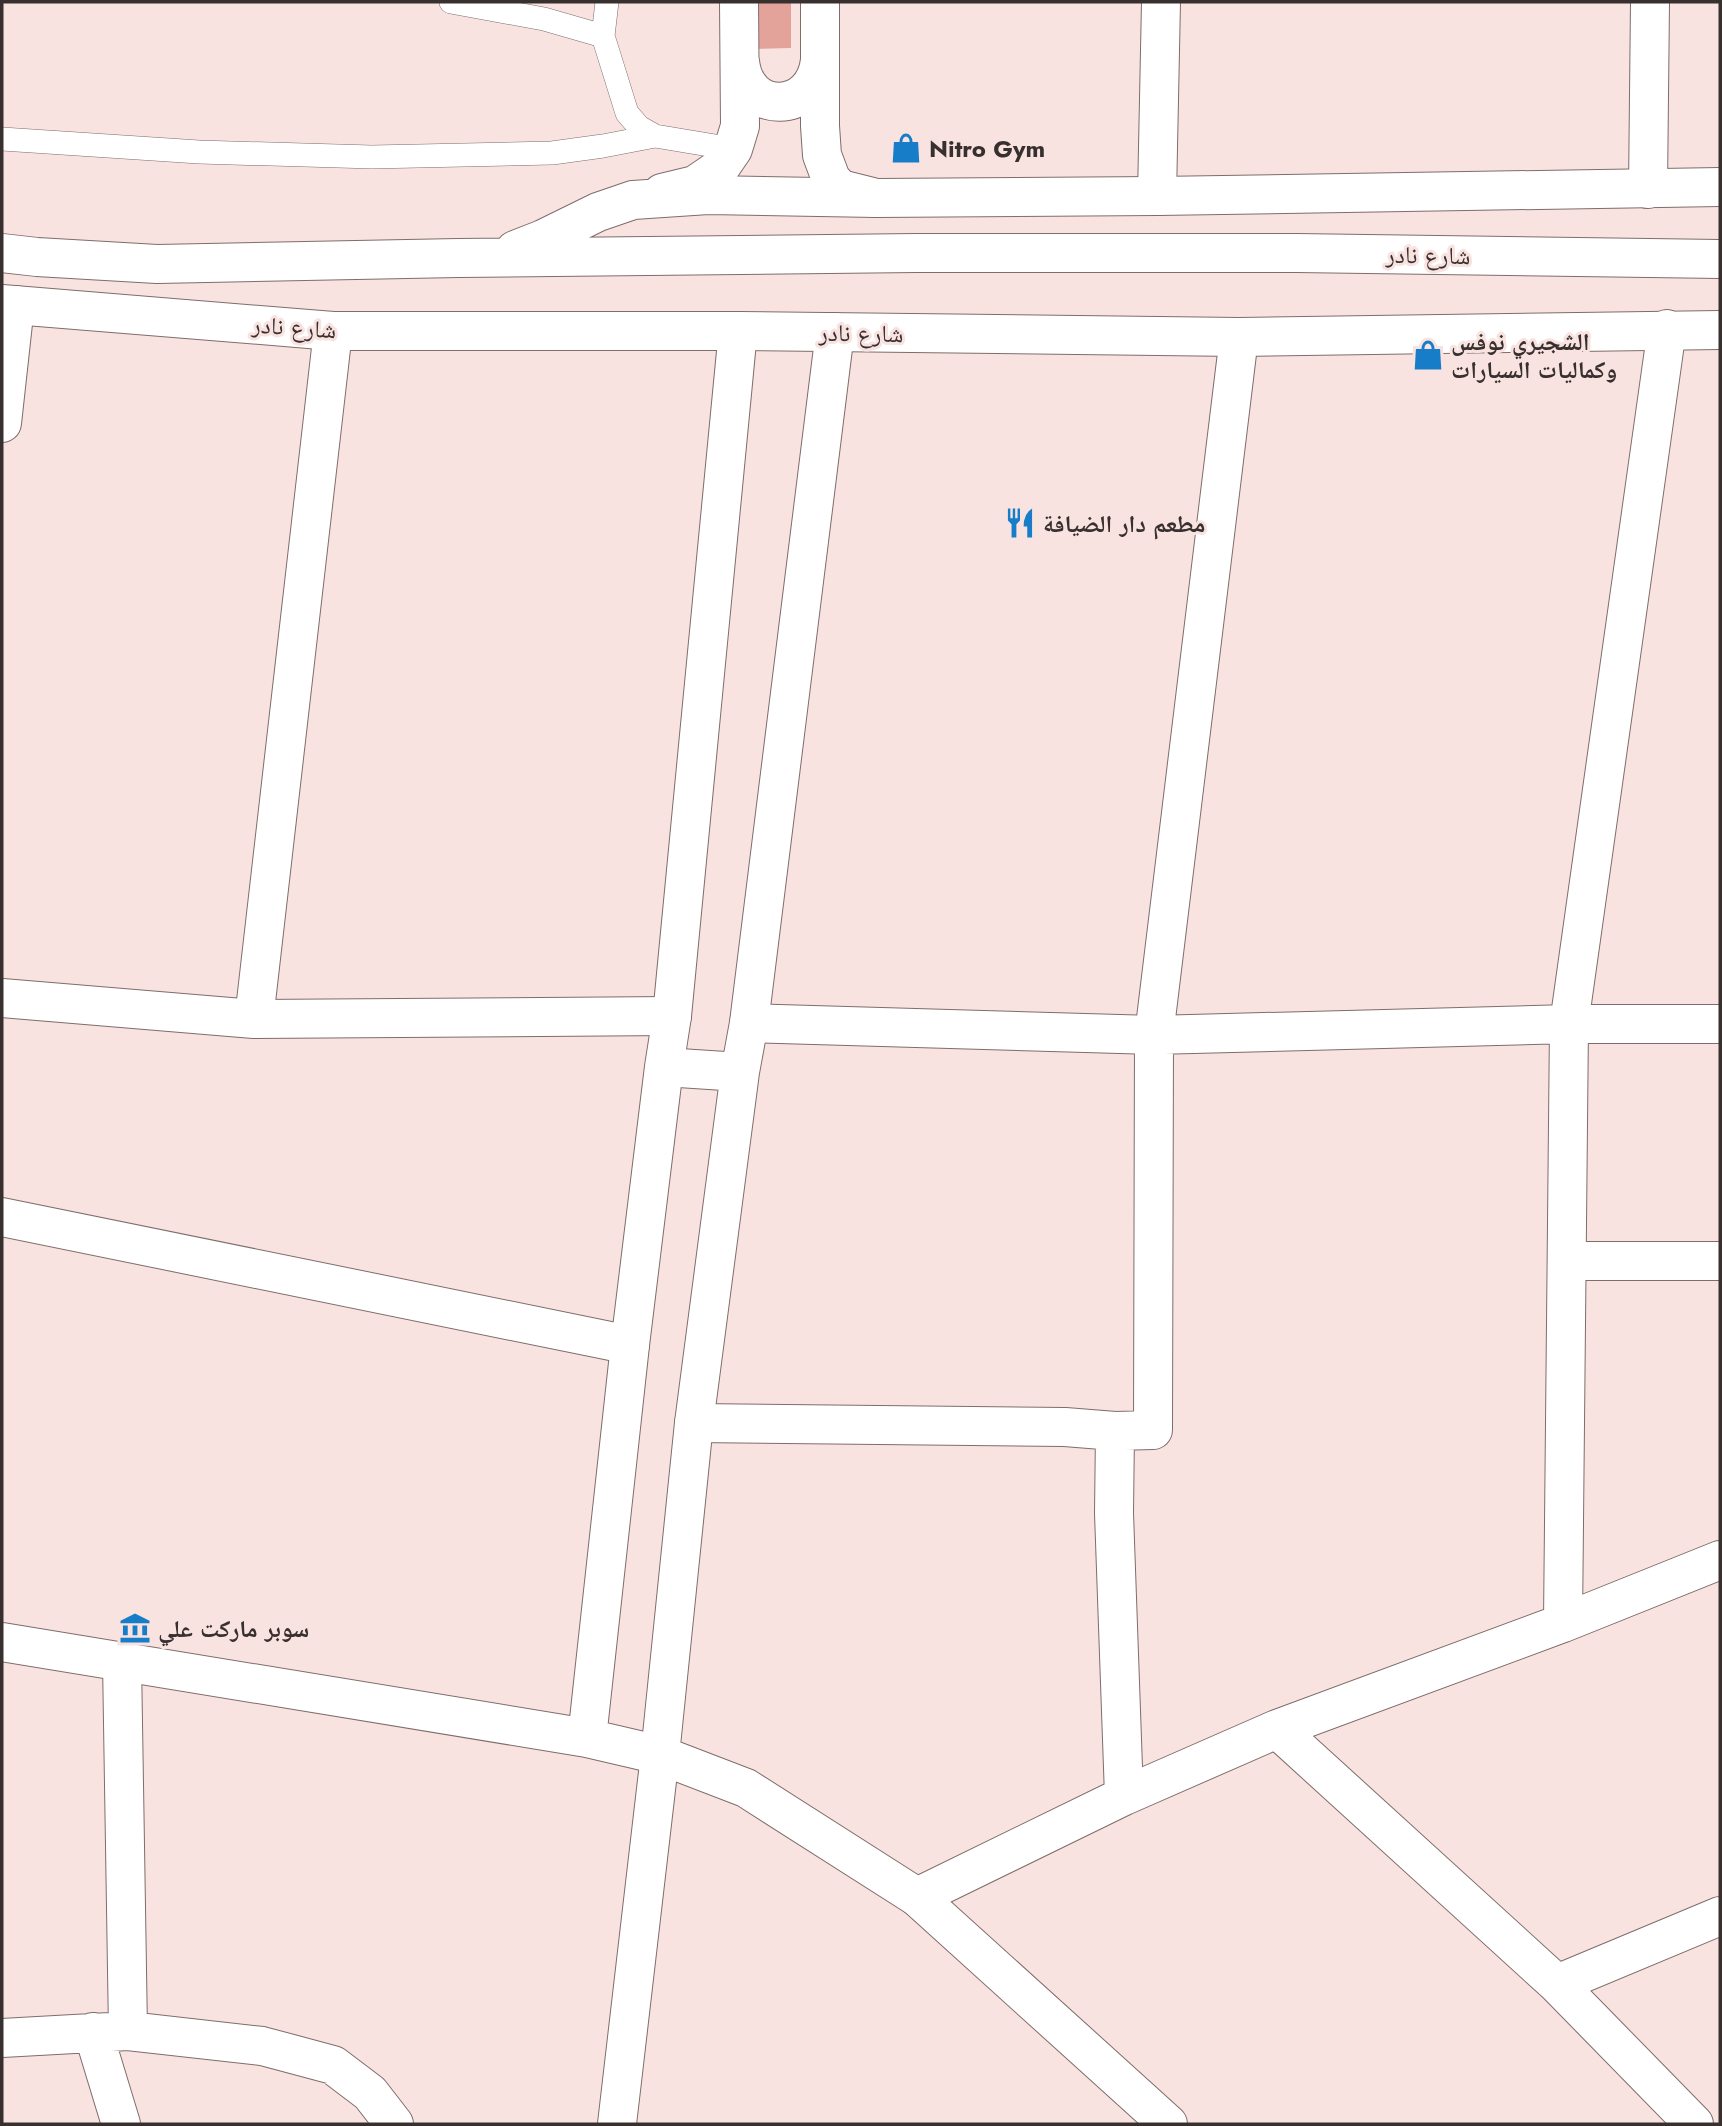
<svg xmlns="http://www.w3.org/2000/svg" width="1722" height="2126" font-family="Jost,'Noto Naskh Arabic',sans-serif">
<rect width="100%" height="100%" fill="#f8e3e0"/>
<path fill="#e3a39a" d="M750,2H791V48L750,49Z"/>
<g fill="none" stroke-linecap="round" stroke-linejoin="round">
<g stroke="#7f6d6a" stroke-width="24">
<path id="lane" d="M451,2L544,19L603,36
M607,2L603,36L627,113L639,127L655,136L733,149
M2,139L199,152L372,157L552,153L603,146L655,136"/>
</g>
<g stroke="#7f6d6a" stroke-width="40">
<path id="street" d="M1648,189L1650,2
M1157,196L1161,2
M2,423L15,305
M2,998L254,1019L672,1016
M254,1019L333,331
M749,1023L1154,1035L1569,1024H1720
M2,1217L630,1345
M1568,1261H1720
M694,1423L1065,1427L1115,1431L1153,1430L1154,1035L1239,337
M1115,1431L1114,1513L1124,1796
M1563,1623L1569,1024L1667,329
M122,1661L128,2031
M1277,1729L1557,1984L1694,2124
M917,1897L1124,1796L1277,1729L1563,1623L1720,1560
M1557,1984L1720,1916
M93,2032L121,2124
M2,2038L128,2031L262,2046L333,2065L370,2093L394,2124
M617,2124L660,1755"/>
</g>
<g stroke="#7f6d6a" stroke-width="40">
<path id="secondary" d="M820,2V126L822,155L831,179L840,189L876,198
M740,61C745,116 814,115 820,60
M662,193L695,185L720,168L733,149L740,126L739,2
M664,1067L740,1072
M2,1642L587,1738L660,1755L746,1788L917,1897L1168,2124
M587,1738L630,1345L664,1067L672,1016L738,331
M660,1755L694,1423L740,1072L749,1023L835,332"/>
</g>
<g stroke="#7f6d6a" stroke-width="40">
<path id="primary" d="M515,250L543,239L598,212L633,200L708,195L876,198L1157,196L1720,187
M2,253L37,257L157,264L458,258L916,253H1296L1720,259
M2,304L333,331H738L1239,337L1720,330"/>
</g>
<use href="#lane" stroke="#fff" stroke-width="23"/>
<use href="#street" stroke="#fff" stroke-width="38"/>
<use href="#secondary" stroke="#fff" stroke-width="38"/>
<use href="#primary" stroke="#fff" stroke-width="38"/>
</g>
<defs>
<g id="shop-bare" transform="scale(2.415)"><path d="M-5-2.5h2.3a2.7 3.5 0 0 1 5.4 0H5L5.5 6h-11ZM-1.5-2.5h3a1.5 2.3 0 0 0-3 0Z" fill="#187dc8" stroke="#f8e3e0" stroke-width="2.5" paint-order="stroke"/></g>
<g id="restaurant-bare" transform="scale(2.415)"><path d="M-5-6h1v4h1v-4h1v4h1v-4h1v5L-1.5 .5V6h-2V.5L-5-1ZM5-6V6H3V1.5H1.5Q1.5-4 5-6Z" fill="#187dc8" stroke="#f8e3e0" stroke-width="2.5" paint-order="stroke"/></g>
<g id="museum-bare" transform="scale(2.415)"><path d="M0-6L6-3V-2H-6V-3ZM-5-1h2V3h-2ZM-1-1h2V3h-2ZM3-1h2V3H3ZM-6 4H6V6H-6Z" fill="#187dc8" stroke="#f8e3e0" stroke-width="2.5" paint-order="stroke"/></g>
</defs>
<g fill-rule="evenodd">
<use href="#shop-bare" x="906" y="148"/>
<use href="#shop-bare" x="1428" y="355"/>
<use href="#restaurant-bare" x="1020" y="523"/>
<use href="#museum-bare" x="135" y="1628"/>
</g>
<g text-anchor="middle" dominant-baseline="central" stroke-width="6" stroke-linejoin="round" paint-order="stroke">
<g font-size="24" font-weight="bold" fill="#38302f" stroke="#f8e3e0" text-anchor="start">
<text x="929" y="148">Nitro Gym</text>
<text x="1451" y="341">الشجيري نوفس<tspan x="1451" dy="28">وكماليات السيارات</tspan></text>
<text x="1043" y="523">مطعم دار الضيافة</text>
<text x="158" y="1628">سوبر ماركت علي</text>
</g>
<g font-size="24" fill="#38302f" stroke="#f8e3e0">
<text transform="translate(1428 255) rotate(1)">شارع نادر</text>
<text transform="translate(294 327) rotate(4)">شارع نادر</text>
<text transform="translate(861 333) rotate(1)">شارع نادر</text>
</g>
</g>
<rect width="1722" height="2126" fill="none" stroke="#38302f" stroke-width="7"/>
</svg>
